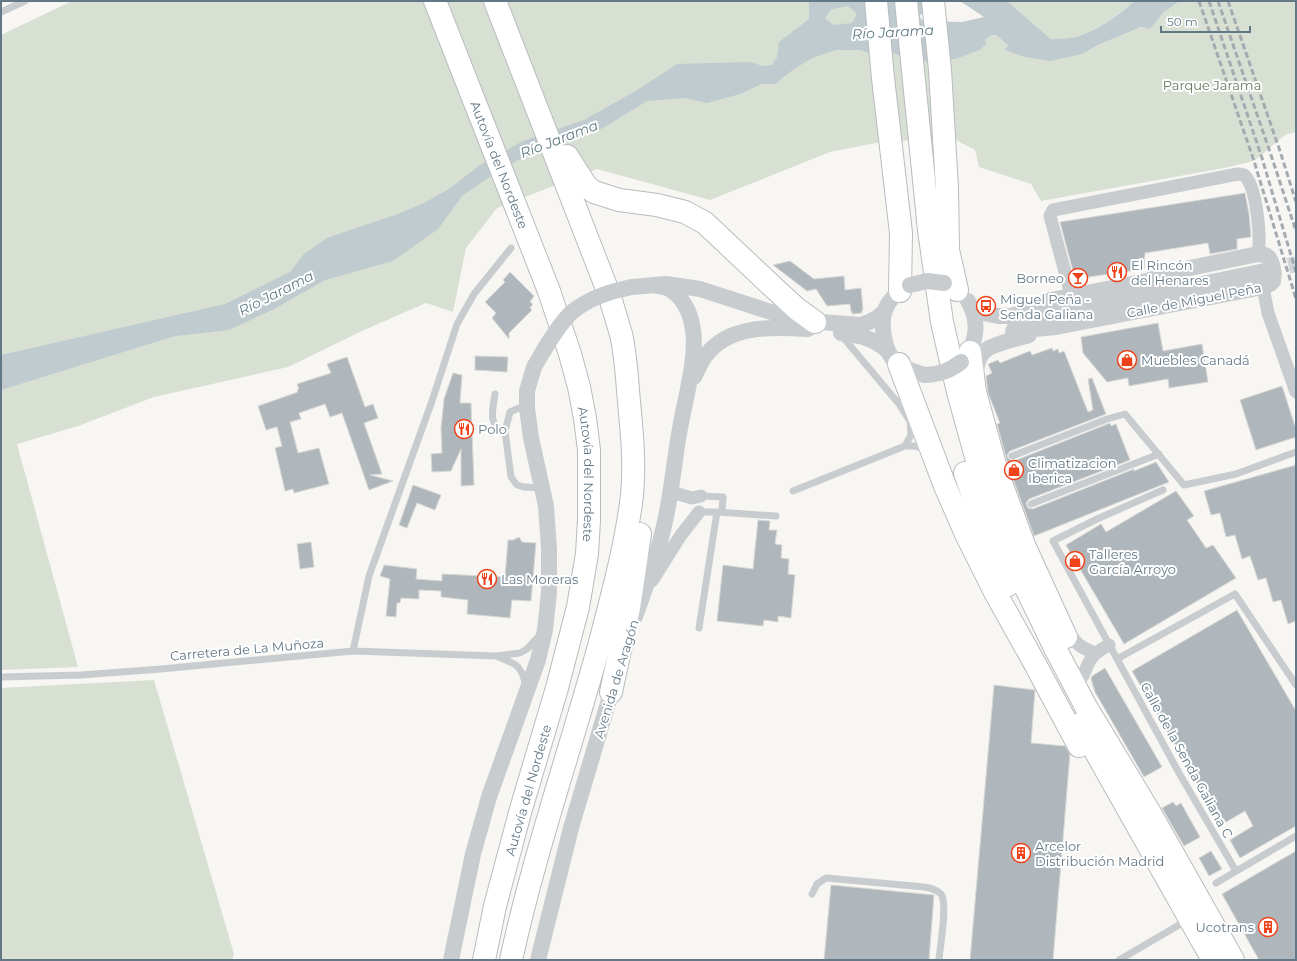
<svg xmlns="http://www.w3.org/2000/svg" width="1297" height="961" font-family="Montserrat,sans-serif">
<rect width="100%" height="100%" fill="#f7f6f3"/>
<path fill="#d8dfd3" d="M72,1H911L928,62L956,59L980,50L985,40L990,36L996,35L1008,45L1005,50L1082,54L1098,45L1141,27L1150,29L1164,12L1180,1H1296V132L1285,135L1254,161L1224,168L1041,201L1031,184L979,167L975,150L952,138L881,142L830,152L710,200L597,169L497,208L466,248L453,312L426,303L364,330L288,367L154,397L78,426L17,444L78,667L1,670V35Z
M1007,1H1134C1120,14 1094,32 1076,37C1068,39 1059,38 1051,39Z
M154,680L234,954L232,960H1V688Z"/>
<path fill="#bfcbcf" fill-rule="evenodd" d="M809,1H939L919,16L923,21L962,22L984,17L960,1H1007L1051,39C1059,38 1068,39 1076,37C1094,32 1120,15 1134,1H1180L1164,12L1150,29L1141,27L1098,45L1082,54L1050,61L1025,57L1005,50L1008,45L996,35L990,36L985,40L986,44L980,50L956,59L928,62L891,53L878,57L861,50H836L812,58L794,69L775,84H761L740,94L707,103L685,98L647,101L603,128L529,154L494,174L462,196L438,229L393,261L325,280L274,309L229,330L175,336L1,390V355L225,304L290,272L304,254L327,238L398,214L424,203L449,189L480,165L523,141L584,120L639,89L677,64L750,62L763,66L772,65L777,57L779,42L809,19ZM848,6L857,14L852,23L833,25L825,18L832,9Z"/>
<path fill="#afb7bc" stroke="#d8d8d5" d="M1245,193L1249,214L1251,237L1237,239V249L1210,254L1208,243L1145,253L1144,269L1075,279L1060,222Z
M790,261L814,279L844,276L845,290L861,288L863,310H862V313L852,314V311L851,312L850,304L827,306L816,289L807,291L773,265Z
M510,272L534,296L530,302L533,304L530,308L532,310L509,333V339L492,318L496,313L485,302L505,282L503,280Z
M1158,323L1163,351L1202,344L1208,382L1169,388L1168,379L1129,386L1128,378L1107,382L1083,353L1081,337Z
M1052,348L1053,351L1058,349L1059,353L1064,351L1088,412L1093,410L1088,379L1092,378L1106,414L1010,451L1007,455L1008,458L1011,461H1014L1110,423L1111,426L1116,424L1130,460L1029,499L1026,503L1028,508L1033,509L1134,469V471L1156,462L1169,482L1034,536L1009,468L997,424L1000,423L988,393L986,376L992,373L988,364L998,360L1000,363L1030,351L1032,355Z
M475,356L508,357L507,372L475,370Z
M347,357L365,407L373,404L378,418L364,423L382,474L370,475L393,481L369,490L342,413L330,417L325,404L299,413L301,419L290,422L298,453L319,448L329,484L294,493L293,489L285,491L275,448L282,446L277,427L266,430L258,406L298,392L297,390L299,389L297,384L331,373L327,364Z
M453,373L462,375L460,403H471L474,485L461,486V449L451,471L432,472L431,454L442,453L441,428L444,399Z
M1282,386L1296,429V437L1256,450L1240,400Z
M1296,465V621L1288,624L1281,600L1273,602L1266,578L1258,580L1250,556L1242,559L1235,535L1226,537L1220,513L1211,515L1204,491Z
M413,485L441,495L435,510L417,503L407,528L399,525Z
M1176,491L1194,516L1187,520L1206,548L1213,545L1236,578L1124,644L1066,545L1101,524L1106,532Z
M758,520L770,521L769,530H777L775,544L782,545L781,558L789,559L788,574L795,575L791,618L778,616V622L764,620L763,626L717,621L723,565L753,569Z
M519,537L522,542L536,543L531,601L512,600L510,618L467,614L468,600L441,597V591L419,590V599L401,598L400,603H397L396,617L386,616L390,579L380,576L384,565L417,569L416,579L442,581V574L505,577L508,540H513Z
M311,542L314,567L300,569L297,544Z
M1237,610L1296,711V826L1240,858L1230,840L1253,826L1245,811L1221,825L1132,671Z
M1105,668L1162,767L1144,777L1095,692L1091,679L1092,676Z
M994,685L1035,690L1031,743L1065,746L1070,754L1053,960H970Z
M1173,802L1176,806L1181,803L1200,837L1184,846L1162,808Z
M1211,851L1222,869L1209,876L1199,858Z
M1296,851V960H1259L1222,894Z
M831,885L934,895L929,960H824Z"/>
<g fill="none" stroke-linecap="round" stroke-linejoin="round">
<path stroke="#d2d6d8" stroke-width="16" stroke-dasharray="16 8" stroke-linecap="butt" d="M1265,271L1296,264"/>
<g stroke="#b8bcbf" stroke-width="24">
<g id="motorway">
<path id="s1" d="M435,1L549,291L570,354L579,387L585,418L589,450V520L587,554L578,607L557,688L521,809L495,906L484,960"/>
<path d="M495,1L609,294C613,307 617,321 621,334C626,356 627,379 629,402C632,433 635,464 632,495C626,546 612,596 599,646C570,751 534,854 511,960"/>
<path d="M876,1L883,78L901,233L900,291"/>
<path d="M906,1L929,230L942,322L958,392L978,464L999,521L1023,582L1056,650L1086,707L1150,813L1233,960"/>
<path d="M933,1L940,70L947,188L948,250L957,290"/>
<path d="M567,156L587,187L594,192L619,200L657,205L685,212L705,223L773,287L797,309L815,322"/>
<path d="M970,352L975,392L997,472L1024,545L1066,637"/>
<path d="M899,364L945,486L966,534L996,594L1034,662L1079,746"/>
<path d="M965,473L984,527L1008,585"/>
<path d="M611,692L629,608L640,534"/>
<path d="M1080,724L1213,960"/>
</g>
</g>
<path stroke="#c9cccf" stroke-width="7" d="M1,12L25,1
M842,336L899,404L911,423
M495,394C493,408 487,427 505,431
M527,408H519L510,412L505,431L511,477L517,485L524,487L542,488
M910,421L911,435L905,446H915L926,449
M1012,456L1107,419L1125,414L1184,485L1236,474L1296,452
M1163,490L1097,519L1053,541L1179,773L1236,871
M793,491L905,446
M701,496L723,497L722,512
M1031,504L1159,454
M699,512H717L776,516
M699,628L717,512
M353,651L369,576L432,401L457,324L474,294L511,248
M498,657C517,664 521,665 526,686
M1117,659L1235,594L1296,685
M1,677L81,675L161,669L353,651L496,656L520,653L527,649L541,634
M1216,883L1296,836
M812,894L817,884L826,878L924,887C930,888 936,889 941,894C948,903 940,947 939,960
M1119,960L1179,925"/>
<path stroke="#c9cccf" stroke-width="13" d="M1263,287L1268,313L1296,392
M1073,295L1069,287L1050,216L1053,210L1238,174L1244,175C1257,186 1261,238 1258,254
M671,492L692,498L701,496
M652,581L681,535L699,512
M1066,628C1076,643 1077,646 1095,653
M1083,676C1090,658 1092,654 1109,645"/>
<path stroke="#c9cccf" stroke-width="16" d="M908,285C898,291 889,300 885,310C880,323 884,347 892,358C900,368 914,372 925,375
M632,287L666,284L700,289L771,312L791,318L821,322L860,325L869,322L877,318L885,311
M971,307L984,313L998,316L1052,315L1265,271
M1010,317L1051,300L1147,281L1166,273L1258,254C1258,254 1264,255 1265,255C1273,258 1274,273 1273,281L1270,284L1263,287L1056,327L1013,331
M841,333C861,336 871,337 887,350
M964,359C977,342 980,321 968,301
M975,376C976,368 978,355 986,350C993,344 1019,338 1029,335
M694,377C698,370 701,361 706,355C730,324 773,327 808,329
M635,617C645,588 656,560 663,530C672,495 674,458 681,423C686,396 697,356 693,330C691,313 682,293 664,287C660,286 656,286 652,285
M451,960L473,854L489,797L538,660L545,630L549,592V549L546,506L531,438L527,408V391L534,367L544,350
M538,960L571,828L614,683"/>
<use href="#motorway" stroke="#fff" stroke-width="22"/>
<path stroke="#a4abb0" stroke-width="3" stroke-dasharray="6 3" stroke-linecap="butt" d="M1199,1L1254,161L1296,299
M1209,1L1262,158L1296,272
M1218,1L1271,155L1296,231
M1228,1L1280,151L1296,202"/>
<path stroke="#c9cccf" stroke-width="16" d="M910,285L927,281L944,283
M544,350C552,337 560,323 572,312C589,298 611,291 632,287
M925,375C941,374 949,371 961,362"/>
</g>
<defs>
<g id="restaurant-ring" transform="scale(1)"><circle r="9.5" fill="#fff" stroke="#f04219" stroke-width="1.5"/><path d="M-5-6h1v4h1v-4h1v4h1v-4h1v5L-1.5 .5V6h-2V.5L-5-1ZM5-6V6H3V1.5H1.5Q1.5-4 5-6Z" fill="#f04219"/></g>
<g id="bar-ring" transform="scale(1)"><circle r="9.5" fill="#fff" stroke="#f04219" stroke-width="1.5"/><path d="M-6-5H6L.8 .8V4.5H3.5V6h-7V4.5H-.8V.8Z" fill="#f04219"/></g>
<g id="bus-ring" transform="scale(1)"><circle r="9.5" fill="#fff" stroke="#f04219" stroke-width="1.5"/><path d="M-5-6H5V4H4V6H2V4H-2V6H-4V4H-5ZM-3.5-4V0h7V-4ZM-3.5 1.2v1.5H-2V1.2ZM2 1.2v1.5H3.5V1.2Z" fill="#f04219"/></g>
<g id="shop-ring" transform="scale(1)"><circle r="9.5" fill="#fff" stroke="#f04219" stroke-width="1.5"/><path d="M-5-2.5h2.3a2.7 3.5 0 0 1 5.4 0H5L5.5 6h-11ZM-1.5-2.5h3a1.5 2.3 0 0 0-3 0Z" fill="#f04219"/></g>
<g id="building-ring" transform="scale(1)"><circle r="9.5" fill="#fff" stroke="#f04219" stroke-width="1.5"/><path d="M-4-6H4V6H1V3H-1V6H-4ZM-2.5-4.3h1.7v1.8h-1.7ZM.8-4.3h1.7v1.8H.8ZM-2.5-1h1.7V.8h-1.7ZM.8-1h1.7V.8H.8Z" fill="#f04219"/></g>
</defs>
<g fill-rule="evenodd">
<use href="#restaurant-ring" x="1117" y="272"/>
<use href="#bar-ring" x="1078" y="278"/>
<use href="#bus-ring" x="986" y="306"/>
<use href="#shop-ring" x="1127" y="360"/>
<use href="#restaurant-ring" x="464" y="429"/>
<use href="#shop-ring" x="1014" y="470"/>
<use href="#shop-ring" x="1075" y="561"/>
<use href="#restaurant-ring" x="487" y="579"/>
<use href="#building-ring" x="1021" y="853"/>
<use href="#building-ring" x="1268" y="927"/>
</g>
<g text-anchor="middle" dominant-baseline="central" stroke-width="4" stroke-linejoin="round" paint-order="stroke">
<g font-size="13" fill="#65785e" stroke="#fff">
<text x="1212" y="85">Parque Jarama</text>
</g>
<g font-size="13" fill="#637886" stroke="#fff">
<text stroke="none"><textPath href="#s1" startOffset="176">Autovía del Nordeste</textPath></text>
<text transform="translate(1194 300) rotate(-11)">Calle de Miguel Peña</text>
<text stroke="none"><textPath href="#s1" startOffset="500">Autovía del Nordeste</textPath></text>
<text transform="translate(247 649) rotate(-5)">Carretera de La Muñoza</text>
<text transform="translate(616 679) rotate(-73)">Avenida de Aragón</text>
<text transform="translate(1187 760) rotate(61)">Calle de la Senda Galiana C</text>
<text transform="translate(528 790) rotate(-74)">Autovía del Nordeste</text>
</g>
<g font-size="13" fill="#637886" stroke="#fff" text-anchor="start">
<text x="1131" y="265">El Rincón<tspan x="1131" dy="15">del Henares</tspan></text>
<text x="1064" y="278" text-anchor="end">Borneo</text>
<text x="1000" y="299">Miguel Peña -<tspan x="1000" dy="15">Senda Galiana</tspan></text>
<text x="1141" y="360">Muebles Canadá</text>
<text x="478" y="429">Polo</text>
<text x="1028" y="463">Climatizacion<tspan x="1028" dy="15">Iberica</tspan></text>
<text x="1089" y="554">Talleres<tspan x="1089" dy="15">García Arroyo</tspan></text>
<text x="501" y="579">Las Moreras</text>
<text x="1035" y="846">Arcelor<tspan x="1035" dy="15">Distribución Madrid</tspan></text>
<text x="1254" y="927" text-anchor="end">Ucotrans</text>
</g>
<g font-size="14" font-style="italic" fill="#5f7b83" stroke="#fff">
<text transform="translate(893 32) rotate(-3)">Río Jarama</text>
<text transform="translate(559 139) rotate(-21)">Río Jarama</text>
<text transform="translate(276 293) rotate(-27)">Río Jarama</text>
</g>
</g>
<rect width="1297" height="961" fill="none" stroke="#637886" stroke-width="4"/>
<path d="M1161 26v6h89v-6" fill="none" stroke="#637886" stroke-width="2"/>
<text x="1167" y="26" font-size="12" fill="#637886" stroke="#ffffff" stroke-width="3" paint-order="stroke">50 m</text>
</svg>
